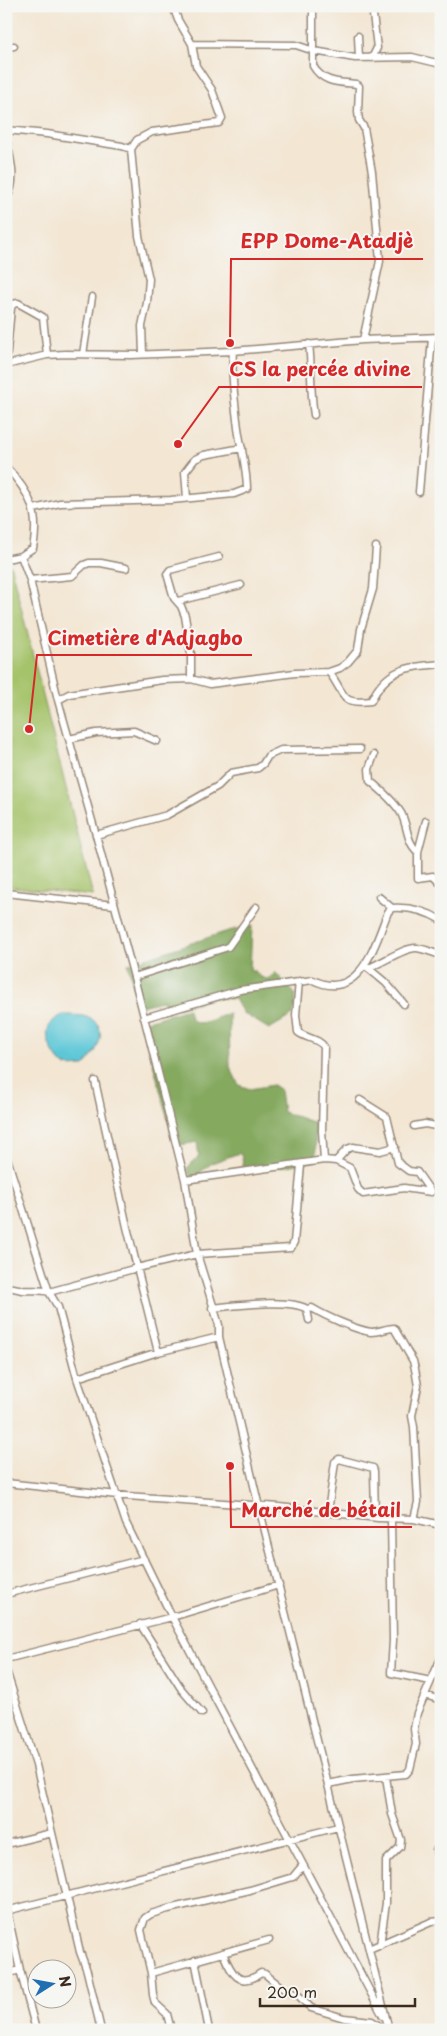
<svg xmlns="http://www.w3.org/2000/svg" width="447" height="2036" font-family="'Playpen Sans',sans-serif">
<rect width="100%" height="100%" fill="#f6f6f2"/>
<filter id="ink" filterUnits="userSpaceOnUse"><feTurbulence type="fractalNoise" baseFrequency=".02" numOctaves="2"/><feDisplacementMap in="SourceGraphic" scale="10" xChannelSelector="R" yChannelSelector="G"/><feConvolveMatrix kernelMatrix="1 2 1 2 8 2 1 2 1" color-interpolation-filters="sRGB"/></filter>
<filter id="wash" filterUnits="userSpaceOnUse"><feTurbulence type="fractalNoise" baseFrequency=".0096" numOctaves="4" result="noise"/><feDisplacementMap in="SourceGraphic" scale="20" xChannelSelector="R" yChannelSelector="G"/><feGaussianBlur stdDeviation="1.12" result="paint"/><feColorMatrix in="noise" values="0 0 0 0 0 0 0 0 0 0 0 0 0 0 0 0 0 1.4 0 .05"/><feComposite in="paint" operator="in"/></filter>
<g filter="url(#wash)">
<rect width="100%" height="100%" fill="#f3e6d3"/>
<path fill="#a5c36b" stroke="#707644" d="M6,564H10L12,571L93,896L6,886Z"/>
<path fill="#84a95f" stroke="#606a3e" d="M252,926L250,971H255L259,976L266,979L272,977L275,972L296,995L293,1015L269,1029L243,1013L235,999L214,998L165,1011L164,1000L138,1007L128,964L228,931Z
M188,1009C191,1035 215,1017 229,1013L230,1067L239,1085L250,1089L273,1085L280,1090L283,1112L315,1123L316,1161L244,1173L242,1157L239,1153L212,1163L197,1175L191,1177L187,1168L199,1156L197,1142L175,1146L143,1025L147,1021Z"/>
<path fill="#5dc7d7" stroke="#4c787a" d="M63,1015C70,1015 77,1015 83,1016C113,1023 98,1052 84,1066C78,1066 69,1068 64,1065C59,1063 57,1058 54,1054C45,1038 43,1023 63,1015Z"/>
</g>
<g filter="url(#ink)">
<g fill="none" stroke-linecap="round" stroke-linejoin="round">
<g stroke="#978878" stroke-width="9">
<path id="minor" d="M313,13V66C323,83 338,82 356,84L359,86L358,112L359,120L364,128L372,172L380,261L363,340
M358,36L359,58
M192,44L296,45L314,51L355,58L412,57L441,64
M6,47L14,46
M372,58L377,48L372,6
M6,130L47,134L122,146L131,149
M6,138C10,157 18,182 6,199
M309,344C312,368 310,392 314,415
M83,354L92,297
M143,354L142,326L147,303L149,279L139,236L131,149L137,140L152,132L219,123L222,118L212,90L196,66L192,44L178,20L173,6
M6,362L11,308L13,304L18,303L43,317L47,355
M6,365L47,355L65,354L131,355L233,351L363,340L441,337
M6,467C30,492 40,513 33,548L21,556L6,559
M419,492L432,338
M187,498L185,472L195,459L204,455L242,448
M34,509L60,503L171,500L234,494L247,489C247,469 241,449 238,428C235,403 231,376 233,351
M21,556L30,580L58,700L96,835L134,977L185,1180L197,1254L219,1325V1337L259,1507L389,2030
M30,580L72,576L84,565L89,563H101L126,568
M178,601L241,585
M329,672C346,694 339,705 371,701C387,668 407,667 441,664
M191,679V654L185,616L181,606L174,598L167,574L170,570L219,557
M58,700L69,694L162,680L191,679L210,684L295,673L329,672L340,668L348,662L358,650L361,629L373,589L376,547
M69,739L96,733L134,731L157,741
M374,755L369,769L370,781C381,790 393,800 401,813C408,826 406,842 418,852
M426,821L418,852V878L433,876L441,884
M96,835L167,815L218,786L231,773L258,768L263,764L268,756L281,750L360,749
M6,893L114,905
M379,897L392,908
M365,966L368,968C381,964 404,947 417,948C425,949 433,953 441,955
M368,968L386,983L404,1004
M134,977L228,947L256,907
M144,1018L240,990L313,980C360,1003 375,944 388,912L392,908C409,907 426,911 441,920
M95,1081L127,1227L158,1352
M360,1100L387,1117L398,1163L409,1171L417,1172L431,1192
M414,1126L425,1124L441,1127
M6,1155L49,1292L58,1307L77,1378L126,1523L172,1617L383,2016
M324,1160L336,1161L350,1168L358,1189L363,1194L404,1188L431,1192
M336,1161L347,1149L353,1147L380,1151L395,1147
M185,1180L324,1160L322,1131L324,1047C319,1038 306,1039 298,1032L296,1015L299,981
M6,1288C13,1287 17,1289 23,1290C32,1291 40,1289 49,1292L137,1268L197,1254L291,1248L294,1242L301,1165
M212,1308C234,1306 288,1298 307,1309L309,1320
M307,1309L312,1308C325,1316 356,1330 371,1332C379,1332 387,1328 394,1328L413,1361L415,1369L418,1386L412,1416L414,1427L418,1502L414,1519
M77,1378L158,1352L219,1337
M6,1483L127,1496L279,1507L378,1518L414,1519L441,1525
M328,1512L335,1462L339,1459L373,1468L374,1471L375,1517
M391,1519L393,1640L391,1673L431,1681
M6,1594L144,1559
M140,1624L182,1690L202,1713
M6,1659L172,1617L279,1585
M6,1670L36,1765L80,1952L87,1971L101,2030
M425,1695L441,1700
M328,1784L353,1779L406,1774L410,1769L416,1744L414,1729L417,1713L441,1658
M6,1844L52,1833
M436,1850L441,1877
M6,1911L338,1827
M7,1911L20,1970L36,2030
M380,1945L386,1903V1861L400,1847L401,1840L392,1814L386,1777
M369,1949L431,1922L441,1921
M223,1953C231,1973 239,1989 261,1973L265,1974L285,1990L299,1996L311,2008L344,2018L372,2021L385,2030
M195,1960L209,2030
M151,1973L269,1940
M6,1974L20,1970
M171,2030L167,2014L155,2003L153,1995L151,1973L141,1930L145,1918L151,1914L168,1909L250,1890L293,1877L303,1865"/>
</g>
<use href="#minor" stroke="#fff" stroke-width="6"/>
</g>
</g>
<path fill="none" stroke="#d62828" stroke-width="2" d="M230 343L231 259H423M178 444L219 387H422M29 729L37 655H252M230 1466L231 1527H412"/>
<g fill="#d62828" stroke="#f6f6f2" stroke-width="2">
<circle cx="230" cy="343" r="5"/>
<circle cx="178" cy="444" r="5"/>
<circle cx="29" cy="729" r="5"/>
<circle cx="230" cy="1466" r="5"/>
</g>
<g font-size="19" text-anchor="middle" font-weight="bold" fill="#d62828" stroke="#f6f6f2" stroke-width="4" stroke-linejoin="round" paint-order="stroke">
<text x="327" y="248">EPP Dome-Atadjè</text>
<text x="320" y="376">CS la percée divine</text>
<text x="145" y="645">Cimetière d'Adjagbo</text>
<text x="321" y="1517">Marché de bétail</text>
</g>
<rect width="447" height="2036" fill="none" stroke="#f6f6f2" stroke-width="25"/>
<g transform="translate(52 1984) rotate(79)"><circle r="24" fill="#f6f6f2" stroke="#aba49d"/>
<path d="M0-4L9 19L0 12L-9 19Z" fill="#1f6fb2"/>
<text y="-8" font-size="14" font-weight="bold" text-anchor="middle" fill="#3b2a1e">N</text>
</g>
<path d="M260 1998v8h155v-8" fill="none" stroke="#3b2a1e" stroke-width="2.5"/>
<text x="267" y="1998" font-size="15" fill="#3b2a1e" stroke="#f6f6f2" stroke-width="4" paint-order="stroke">200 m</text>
</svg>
